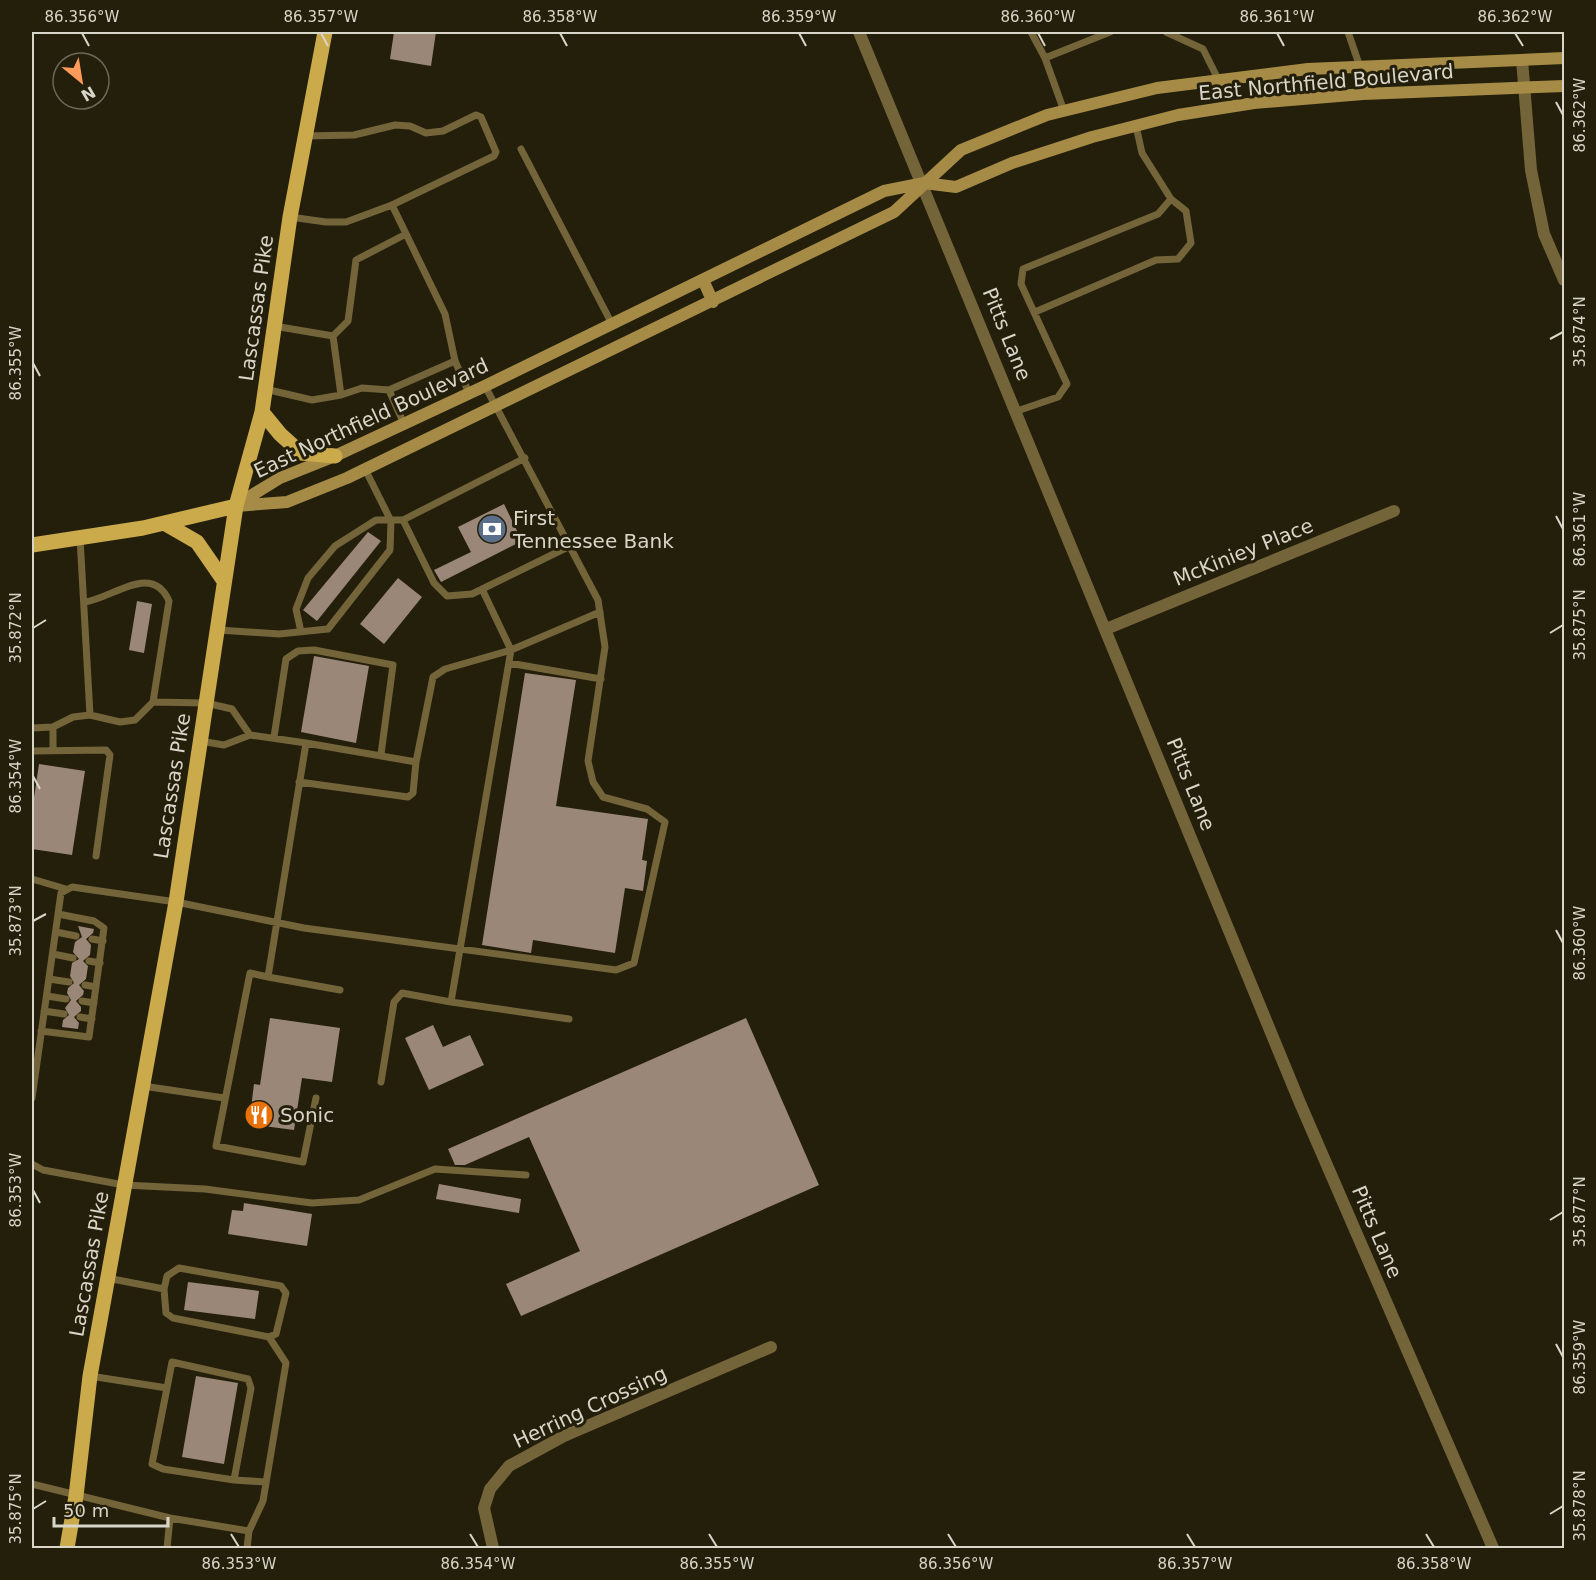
<svg xmlns="http://www.w3.org/2000/svg" width="1596" height="1580" font-family="'DejaVu Sans',sans-serif">
<rect width="100%" height="100%" fill="#241f0b"/>
<path fill="#9b8778" d="M394,32H436L431,66L390,59Z
M504,504L522,541L441,582L434,570L471,552L458,527Z
M368,532L381,541L317,621L303,610Z
M398,578L422,597L384,644L360,624Z
M137,601L152,604L144,653L129,650Z
M314,656L369,666L356,743L301,732Z
M525,673L576,680L556,806L648,819L642,860L647,861L643,891L625,888L615,953L533,940L531,953L482,945Z
M39,764L85,771L72,855L32,849V811Z
M78,926L94,929L93,933L86,939L91,945L90,955L83,961L88,966L86,979L79,985L84,991L83,995L76,1001L81,1007V1011L74,1017L79,1023L78,1029L62,1027L63,1020L69,1015L65,1008L71,1000L67,993L68,988L74,983L70,976L72,963L79,959L73,952L75,942L82,937Z
M270,1018L340,1028L332,1082L302,1078L294,1130L249,1124L254,1084L260,1085Z
M746,1018L819,1185L521,1316L506,1284L580,1251L529,1137L465,1165H455L448,1149Z
M433,1025L443,1047L470,1035L484,1065L429,1090L405,1038Z
M439,1184L521,1199L519,1213L436,1199Z
M244,1203L312,1214L307,1246L228,1234L232,1210L243,1211Z
M188,1282L259,1291L255,1319L184,1310Z
M196,1376L238,1383L224,1464L182,1457Z"/>
<g fill="none" stroke-linecap="round" stroke-linejoin="round">
<path stroke="#74643a" stroke-width="7" d="M1031,32L1045,58
M1166,32L1203,49L1219,81
M1348,32L1360,67
M1064,111L1045,58L1110,32
M521,149L612,324
M392,205L445,314L455,361L469,393
M290,217L326,222H346L392,205L494,156L496,152L481,117L476,115L443,131L426,133L410,126L395,125L354,135L305,136
M1035,312L1156,260L1178,259L1191,243L1186,211L1171,199
M274,326L333,336
M265,389L312,400L341,395L362,388L389,390
M341,395L333,336L348,321L356,260L406,234
M1017,411L1058,397L1067,384L1021,284L1023,269L1158,214L1171,199L1142,153L1136,126
M404,424L389,390L455,361
M403,520L434,583L447,596L472,594L570,546
M80,538L90,715
M218,630L279,634L328,629L390,550L391,521L365,469
M301,632L296,609L308,578L335,546L376,520H403L525,458
M509,663L601,679
M153,702L206,703L232,709L250,735
M32,728L53,727
M274,737L286,659L298,651L314,650L393,665L381,754
M200,741L224,745L250,735L306,743L268,977L250,973L216,1146L303,1162L316,1098
M306,743L416,762L433,677L445,669L511,650L600,612
M53,750V727L73,717L90,715L120,722L135,720L153,702L169,601C152,562 113,598 85,602
M32,751L106,750L110,755L96,856
M299,782L408,797L413,793L416,762
M32,879L66,889
M56,932L76,936
M92,939L103,941
M53,954L73,958
M89,961L100,963
M268,977L340,990
M49,979L69,982
M85,985L96,987
M47,996L66,999
M82,1001L94,1003
M451,1002L569,1019
M44,1011L64,1014
M80,1017L92,1019
M41,1031L89,1037L104,928L94,921L58,914
M381,1082L394,1002L402,993L451,1002L511,650L482,589
M143,1086L224,1098
M32,1098L61,893L72,887L176,902L304,928L616,970L634,963L665,822L647,809L603,797L593,782L588,761L605,647L598,600L485,386
M32,1164L43,1170L124,1185L205,1189L312,1203L359,1200L435,1169L526,1175
M179,1268L281,1286L286,1293L276,1334L269,1337L173,1318L166,1313L164,1289L167,1276Z
M107,1278L164,1289
M90,1376L167,1388L152,1464L163,1469L234,1480L251,1388L248,1379L172,1362L167,1388
M234,1480L266,1482
M32,1484L170,1518L249,1531L247,1548
M249,1531L263,1501L286,1363L269,1337
M167,1548L170,1518"/>
<path stroke="#74643a" stroke-width="12" d="M859,32L1300,1103L1493,1548
M1522,60L1531,170L1544,234L1564,280
M1106,629L1394,511
M493,1548L484,1508L490,1489L509,1466L564,1436L771,1347"/>
<path stroke="#a58b45" stroke-width="12" d="M1360,67L1363,94
M703,280L713,302
M239,503L280,478L335,456L485,386L884,191L924,183L956,187L1012,163L1092,137L1178,115L1254,103L1363,94L1564,86
M236,506L287,502L347,478L894,212L961,150L1047,115L1157,88L1308,69L1564,58"/>
<path stroke="#cbaa4c" stroke-width="15" d="M262,412L280,434L301,453L335,456
M164,523L197,542L224,581
M32,545L143,528L236,506
M67,1548L76,1496L90,1376L176,902L236,506L262,412L290,217L325,32"/>
</g>
<path fill="none" stroke="#d8d5c9" stroke-width="2" d="M82,33L89,46M321,33L328,46M560,33L567,46M799,33L806,46M1038,33L1045,46M1277,33L1284,46M1515,33L1523,46M1556,102L1563,115M1550,339L1563,332M33,363L40,376M1556,516L1563,529M33,628L46,620M1550,633L1563,625M33,776L40,789M33,921L46,914M1556,930L1563,943M33,1190L40,1203M1550,1220L1563,1212M1556,1344L1563,1357M33,1509L46,1501M1550,1514L1563,1506M231,1534L239,1547M470,1534L478,1547M709,1534L717,1547M948,1534L956,1547M1187,1534L1195,1547M1426,1534L1434,1547"/>
<defs>
<g id="bank-disc" transform="scale(1.5)"><circle r="9.5" fill="#5c6f8a" stroke="#241f0b"/><path d="M-6-4H6V4H-6ZM0-2.3a2.3 2.3 0 1 0 0 4.6a2.3 2.3 0 1 0 0-4.6Z" fill="#fff"/></g>
<g id="restaurant-disc" transform="scale(1.5)"><circle r="9.5" fill="#e8710a" stroke="#241f0b"/><path d="M-5-6h1v4h1v-4h1v4h1v-4h1v5L-1.5 .5V6h-2V.5L-5-1ZM5-6V6H3V1.5H1.5Q1.5-4 5-6Z" fill="#fff"/></g>
</defs>
<g fill-rule="evenodd">
<use href="#bank-disc" x="492" y="529"/>
<use href="#restaurant-disc" x="259" y="1115"/>
</g>
<g text-anchor="middle" dominant-baseline="central" stroke-width="6" stroke-linejoin="round" paint-order="stroke">
<g font-size="20" fill="#d8d5c9" stroke="#241f0b">
<text transform="translate(1326 82) rotate(-5)">East Northfield Boulevard</text>
<text transform="translate(256 308) rotate(-82)">Lascassas Pike</text>
<text transform="translate(1007 334) rotate(68)">Pitts Lane</text>
<text transform="translate(371 418) rotate(-25)">East Northfield Boulevard</text>
<text transform="translate(1243 552) rotate(-22)">McKiniey Place</text>
<text transform="translate(1191 784) rotate(68)">Pitts Lane</text>
<text transform="translate(172 786) rotate(-81)">Lascassas Pike</text>
<text transform="translate(1377 1232) rotate(67)">Pitts Lane</text>
<text transform="translate(89 1264) rotate(-80)">Lascassas Pike</text>
<text transform="translate(590 1407) rotate(-25)">Herring Crossing</text>
</g>
<g font-size="20" fill="#d8d5c9" stroke="#241f0b" text-anchor="start">
<text x="513" y="518">First<tspan x="513" dy="23">Tennessee Bank</tspan></text>
<text x="280" y="1115">Sonic</text>
</g>
</g>
<rect width="1596" height="1580" fill="none" stroke="#241f0b" stroke-width="66"/>
<g transform="translate(81 81) rotate(150)"><circle r="28" fill="#241f0b" stroke="#6c6857" stroke-width="1.5"/>
<path d="M0-4.5L10 22L0 15L-10 22Z" fill="#ff9b5a"/>
<text y="-9" font-size="16" font-weight="bold" text-anchor="middle" fill="#d8d5c9">N</text>
</g>
<path d="M54 1517v9h114v-9" fill="none" stroke="#d8d5c9" stroke-width="3"/>
<text x="63" y="1517" font-size="18" fill="#d8d5c9" stroke="#241f0b" stroke-width="4.5" paint-order="stroke">50 m</text>
<rect x="33" y="33" width="1530" height="1514" fill="none" stroke="#d8d5c9" stroke-width="2"/>
<g font-size="15" text-anchor="middle" fill="#d8d5c9">
<text x="82" y="22">86.356°W</text>
<text x="321" y="22">86.357°W</text>
<text x="560" y="22">86.358°W</text>
<text x="799" y="22">86.359°W</text>
<text x="1038" y="22">86.360°W</text>
<text x="1277" y="22">86.361°W</text>
<text x="1515" y="22">86.362°W</text>
<text transform="translate(1580 115) rotate(-90)" y="5">86.362°W</text>
<text transform="translate(1580 332) rotate(-90)" y="5">35.874°N</text>
<text transform="translate(16 363) rotate(-90)" y="5">86.355°W</text>
<text transform="translate(1580 529) rotate(-90)" y="5">86.361°W</text>
<text transform="translate(1580 625) rotate(-90)" y="5">35.875°N</text>
<text transform="translate(16 628) rotate(-90)" y="5">35.872°N</text>
<text transform="translate(16 776) rotate(-90)" y="5">86.354°W</text>
<text transform="translate(16 921) rotate(-90)" y="5">35.873°N</text>
<text transform="translate(1580 943) rotate(-90)" y="5">86.360°W</text>
<text transform="translate(16 1190) rotate(-90)" y="5">86.353°W</text>
<text transform="translate(1580 1212) rotate(-90)" y="5">35.877°N</text>
<text transform="translate(1580 1357) rotate(-90)" y="5">86.359°W</text>
<text transform="translate(1580 1506) rotate(-90)" y="5">35.878°N</text>
<text transform="translate(16 1509) rotate(-90)" y="5">35.875°N</text>
<text x="239" y="1569">86.353°W</text>
<text x="478" y="1569">86.354°W</text>
<text x="717" y="1569">86.355°W</text>
<text x="956" y="1569">86.356°W</text>
<text x="1195" y="1569">86.357°W</text>
<text x="1434" y="1569">86.358°W</text>
</g>
</svg>
